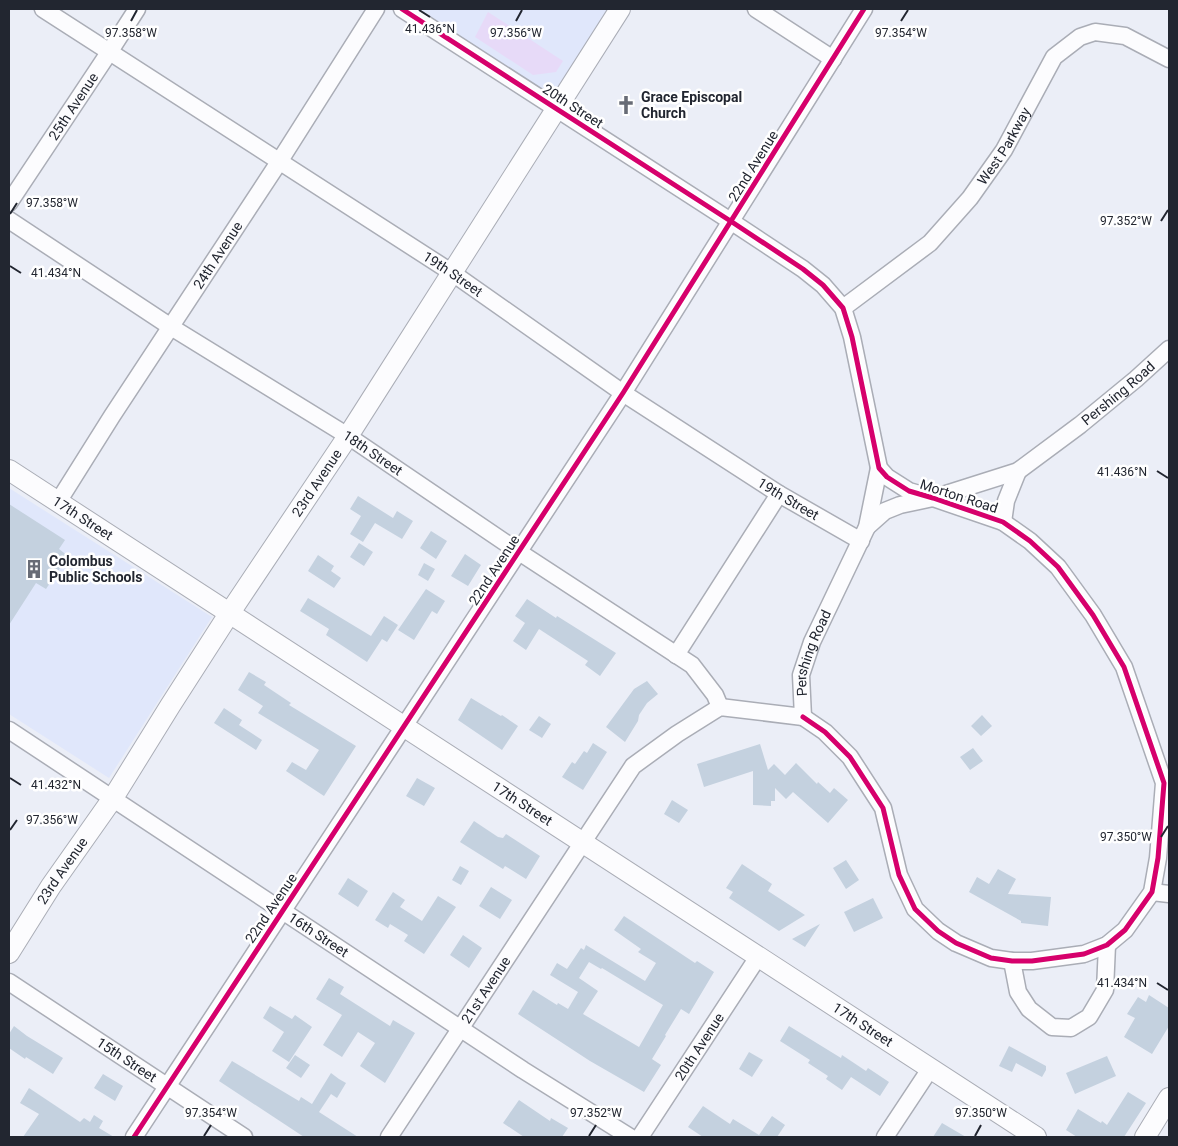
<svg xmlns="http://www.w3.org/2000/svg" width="1178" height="1146" font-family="Roboto,sans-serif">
<rect width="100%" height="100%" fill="#ebeef7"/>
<path fill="#e0e7fb" d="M410,9H607L552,98Z
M9,488L212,617L109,778L9,714Z"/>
<path fill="#e7daf8" d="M488,12L563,61L556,72L533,75L475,37Z"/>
<path fill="#c4d1df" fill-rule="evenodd" d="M358,496L393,518L397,511L413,521L402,539L375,523L363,542L350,534L361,516L350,509Z
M9,504L65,540L59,549L68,556L46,589L36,583L9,625Z
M431,531L447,541L436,559L420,548Z
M359,543L373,552L364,566L350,557Z
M465,554L481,565L468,586L451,576Z
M318,555L334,566L331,571L341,578L334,588L308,571Z
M424,563L435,569L428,581L418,575Z
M426,589L445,601L437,614L432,611L414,640L398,630Z
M308,598L371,636L384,616L398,625L387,642L382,639L367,662L326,635L329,629L300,611Z
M527,599L556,618L557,616L616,653L600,676L585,665L588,661L539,629L526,650L513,641L525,623L515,616Z
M249,672L266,682L264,685L291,703L289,705L356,746L324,796L286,771L292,762L306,770L319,750L258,713L263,706L238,690Z
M647,681L658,694L647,703L639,715L638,721L625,742L606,727L634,689Z
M471,698L501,716L502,715L518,726L502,750L458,720Z
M224,708L242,720L239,725L262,740L256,750L214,723Z
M982,715L992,726L981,736L971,726Z
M539,716L551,724L542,738L529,730Z
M593,743L607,752L583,790L562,777L572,762L575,764L584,751L587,753Z
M760,744L768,770L774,764L785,775L796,763L817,784L818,782L830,793L834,788L848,800L828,823L793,792L786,799L775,788V801H771V806L753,805V771L704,787L697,764Z
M973,748L983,761L970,770L960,757Z
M417,778L435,788L424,806L406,796Z
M672,800L688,810L679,823L664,814Z
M474,821L498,837L503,838L506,834L540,856L526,879L505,866L503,869L460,842Z
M846,860L859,880L846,889L833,868Z
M742,864L772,884L768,891L805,915L779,931L729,898L733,892L726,888Z
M460,866L469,871L461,885L452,880Z
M998,869L1016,879L1008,894L1051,897L1048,926L1021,923V921L969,892L977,877L989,884Z
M348,878L368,891L358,907L338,894Z
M491,887L512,900L500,919L479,906Z
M393,892L405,900L400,907L422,921L438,896L456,907L424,954L404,941L408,935L390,924L388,928L375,920Z
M873,898L883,918L854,932L844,912Z
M624,916L695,963L697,961L714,972L689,1014L681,1009L665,1035L666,1036L652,1059L661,1065L644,1092L590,1061L518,1014L533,990L557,1005L558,1003L568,1009L578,992L550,975L557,963L567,969L581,948L584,950L586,945L645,981L656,963L638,952L641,949L614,930ZM589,962L601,969L602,968L663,1005L639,1047L583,1014L598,991L579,978Z
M820,924L805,947L792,939Z
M463,935L482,948L469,968L450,955Z
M329,978L344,987L340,994L390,1026L393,1020L415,1033L385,1083L360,1066L375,1043L358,1032L342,1057L323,1045L342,1015L316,999Z
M1149,995L1169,1008V1026L1152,1054L1124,1037L1135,1018L1127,1014L1138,997L1146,1002Z
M270,1006L292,1019L295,1015L312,1027L289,1062L272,1051L284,1032L263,1018Z
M14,1026L27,1036L63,1058L53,1074L26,1057L25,1059L9,1048V1034Z
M789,1026L841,1058L842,1055L866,1071L868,1068L889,1082L880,1096L851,1077L842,1090L826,1079L828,1076L808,1063L810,1060L780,1041Z
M1009,1046L1046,1066V1070L1042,1077L1016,1063L1012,1072L999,1066Z
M749,1052L763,1060L752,1077L739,1069Z
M295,1055L310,1065L301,1078L286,1068Z
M1107,1056L1116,1076L1075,1094L1066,1073Z
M232,1061L299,1101L301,1097L312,1104L331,1073L339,1079L346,1083L337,1098L331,1094L319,1112L358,1137H304L219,1081Z
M103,1074L123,1086L115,1101L94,1088Z
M29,1088L80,1122L84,1118L90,1122L94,1115L103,1121L99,1128L114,1137H23L39,1114L20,1103Z
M1128,1092L1146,1103L1124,1137H1077L1066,1130L1078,1109L1101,1123L1102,1121L1107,1125Z
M519,1100L550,1121L551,1118L568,1128L562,1137H524L503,1123Z
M703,1106L730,1124L733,1119L759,1135L772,1116L785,1125L777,1137H703L688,1127Z
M942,1123L966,1137H933Z"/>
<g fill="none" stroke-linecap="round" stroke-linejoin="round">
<g stroke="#aaadb6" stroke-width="19">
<g id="minor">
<path id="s1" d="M43,9L451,272L623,393L779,494L861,541"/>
<path d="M402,9L732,222L803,269L823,285L843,308L852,337L879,468L887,477L909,491L933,498L1003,522L1030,541L1058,567L1093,615L1124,667L1164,783L1158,858L1152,892L1125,930L1107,945L1084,954L1032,961H1012L991,958L956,943L938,931L915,909L899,875L883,808L850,757L825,732L803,717"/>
<path d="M756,9L833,59"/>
<path id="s2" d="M9,203L110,51L137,9"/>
<path id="s3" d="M9,220L171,327L348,436L519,552L692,665L715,695L720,707"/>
<path id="s4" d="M843,308L930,243L970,198L1004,150L1054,57L1080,37L1095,32L1125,36L1169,59"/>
<path id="s5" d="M58,502L112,416L279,162L376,9"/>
<path d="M1003,522L1006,501L1018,471"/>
<path id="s6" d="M867,527L885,511L900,505L933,498L1018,471L1080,425L1136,379L1169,349"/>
<path d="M676,655L779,494"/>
<path id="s7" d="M9,730L523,1070L630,1137"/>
<path d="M1152,892L1169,894"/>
<path d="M1012,961L1018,992L1029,1009L1052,1027L1071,1028L1089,1017L1105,990L1107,945"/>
<path id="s8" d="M9,982L244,1137"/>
<path d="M134,1137L623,393L864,9"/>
<path id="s9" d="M389,1137L633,766L677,734L720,707L803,717L801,675L812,642L867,527L879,468"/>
<path id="s10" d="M640,1137L758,957"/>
<path d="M885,1137L930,1069"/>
</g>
</g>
<g stroke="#aaadb6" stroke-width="22">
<g id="major">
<path id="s11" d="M9,470L1036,1137"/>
<path id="s12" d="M9,953L51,886L113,798L170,706L229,614L348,436L620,9"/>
<path d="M1145,1137L1169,1098"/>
</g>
</g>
<use href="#minor" stroke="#fcfcfe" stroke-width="16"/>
<use href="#major" stroke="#fcfcfe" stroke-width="20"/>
<g stroke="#fff" stroke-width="8">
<path id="cycleway" d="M402,9L732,222L803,269L823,285L843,308L852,337L879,468L887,477L909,491L933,498L1003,522L1030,541L1058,567L1093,615L1124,667L1164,783L1158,858L1152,892L1125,930L1107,945L1084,954L1032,961H1012L991,958L956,943L938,931L915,909L899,875L883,808L850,757L825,732L803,717
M134,1137L623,393L864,9"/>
</g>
<use href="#cycleway" stroke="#d6006c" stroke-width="5"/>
</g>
<path fill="none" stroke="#222630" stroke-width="2" d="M419,10L430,17M131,21L137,10M516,21L522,10M901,21L908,10M10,214L17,203M1161,221L1168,210M10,266L21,273M1157,471L1168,478M10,778L21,785M10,830L17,820M1161,837L1168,826M1157,983L1168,990M204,1136L211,1125M589,1136L596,1125M975,1136L981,1125"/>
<defs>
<g id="church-bare" transform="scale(1.5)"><path d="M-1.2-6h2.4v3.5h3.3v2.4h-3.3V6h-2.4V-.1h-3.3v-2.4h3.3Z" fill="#686c76" stroke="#fff" stroke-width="2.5" paint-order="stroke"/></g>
<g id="building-bare" transform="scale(1.5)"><path d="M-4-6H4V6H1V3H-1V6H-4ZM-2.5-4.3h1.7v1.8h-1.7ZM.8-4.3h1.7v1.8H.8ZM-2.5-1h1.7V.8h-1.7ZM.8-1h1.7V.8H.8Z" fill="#686c76" stroke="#fff" stroke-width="2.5" paint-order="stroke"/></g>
</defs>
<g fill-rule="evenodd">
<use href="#church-bare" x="626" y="105"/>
<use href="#building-bare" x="34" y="569"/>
</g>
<g text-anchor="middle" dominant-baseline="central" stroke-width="5" stroke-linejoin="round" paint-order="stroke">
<g font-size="14" font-weight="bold" fill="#222630" stroke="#fff" text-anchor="start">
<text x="641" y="97">Grace Episcopal<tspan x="641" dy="16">Church</tspan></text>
<text x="49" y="561">Colombus<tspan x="49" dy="16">Public Schools</tspan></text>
</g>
<g font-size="14" fill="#222630" stroke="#fff">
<text stroke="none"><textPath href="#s2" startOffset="116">25th Avenue</textPath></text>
<text transform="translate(573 106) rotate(33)">20th Street</text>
<text stroke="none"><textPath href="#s4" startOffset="231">West Parkway</textPath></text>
<text transform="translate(753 166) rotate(-58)">22nd Avenue</text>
<text stroke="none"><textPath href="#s5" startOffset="294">24th Avenue</textPath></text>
<text stroke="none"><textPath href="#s1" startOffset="488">19th Street</textPath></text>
<text stroke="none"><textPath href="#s6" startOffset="290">Pershing Road</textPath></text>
<text stroke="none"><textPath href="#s3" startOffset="432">18th Street</textPath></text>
<text stroke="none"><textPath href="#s12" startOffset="562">23rd Avenue</textPath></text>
<text transform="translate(959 496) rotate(18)">Morton Road</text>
<text stroke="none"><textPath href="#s1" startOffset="892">19th Street</textPath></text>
<text stroke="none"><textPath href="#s11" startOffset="88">17th Street</textPath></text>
<text transform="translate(494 570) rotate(-57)">22nd Avenue</text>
<text stroke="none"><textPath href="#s9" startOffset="699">Pershing Road</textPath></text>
<text stroke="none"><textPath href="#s11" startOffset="612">17th Street</textPath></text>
<text stroke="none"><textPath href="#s12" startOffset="98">23rd Avenue</textPath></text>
<text transform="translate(271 908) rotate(-56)">22nd Avenue</text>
<text stroke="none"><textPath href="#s7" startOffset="371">16th Street</textPath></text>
<text stroke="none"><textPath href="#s9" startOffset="176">21st Avenue</textPath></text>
<text stroke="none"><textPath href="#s11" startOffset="1018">17th Street</textPath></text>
<text stroke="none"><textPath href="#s10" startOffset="108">20th Avenue</textPath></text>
<text stroke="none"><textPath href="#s8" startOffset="141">15th Street</textPath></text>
</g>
</g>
<g font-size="12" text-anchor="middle" fill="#222630" stroke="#fff" stroke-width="5" stroke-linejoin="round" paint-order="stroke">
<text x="430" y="33">41.436°N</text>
<text x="131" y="37">97.358°W</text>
<text x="516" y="37">97.356°W</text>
<text x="901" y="37">97.354°W</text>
<text x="52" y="207">97.358°W</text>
<text x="1126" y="225">97.352°W</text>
<text x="56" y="277">41.434°N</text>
<text x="1122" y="476">41.436°N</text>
<text x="56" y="789">41.432°N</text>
<text x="52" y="824">97.356°W</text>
<text x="1126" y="841">97.350°W</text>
<text x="1122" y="987">41.434°N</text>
<text x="211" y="1117">97.354°W</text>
<text x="596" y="1117">97.352°W</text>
<text x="981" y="1117">97.350°W</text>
</g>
<rect width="1178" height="1146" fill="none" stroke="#222630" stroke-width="20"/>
</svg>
